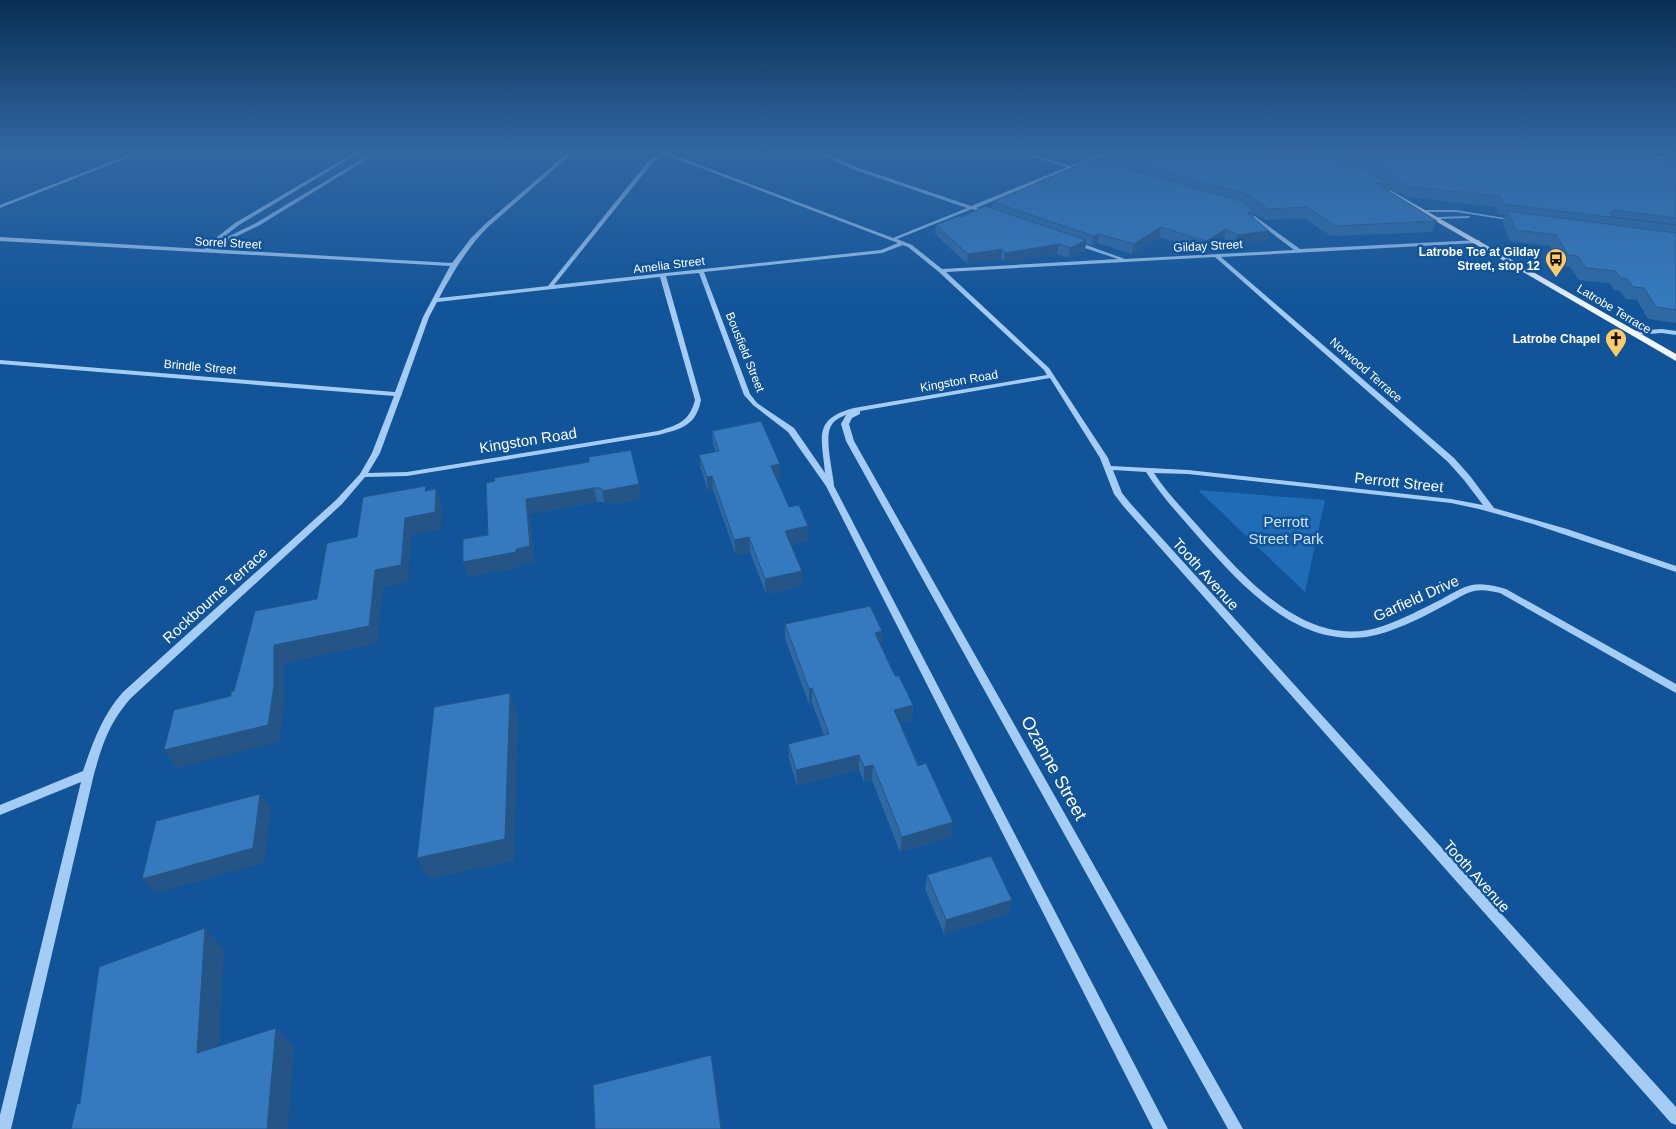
<svg xmlns="http://www.w3.org/2000/svg" width="1676" height="1129" font-family="Arial,sans-serif">
<rect width="100%" height="100%" fill="#115499"/>
<path fill="#206cb7" d="M1198,490L1325,500L1305,592Z"/>
<g fill="none" stroke-linecap="round" stroke-linejoin="round">
<path fill="#a4ccf4" fill-rule="evenodd" d="M141,150H147L0,208V205Z
M359,150H364L239,225L217,242L256,223L377,150H382L260,225L210,249L452,263L471,238L484,225L571,150H576L488,227C467,248 453,272 439,298L548,286L649,160L660,153L654,150H660L893,238L967,208L852,169L814,150H820L856,167L971,206L1067,167L1008,150H1015L1071,166L1110,150H1116L976,208L989,212V214L972,209L897,239L912,245L942,269L1118,259L1073,244V242L1075,241L1125,259L1294,250L1243,211V209H1245L1300,249L1479,240L1480,241L1477,243L1221,257L1454,458L1470,476L1494,508L1567,529L1676,566V572L1533,524L1479,509L1451,503L1188,474L1154,473C1168,495 1188,514 1205,534C1249,582 1310,652 1383,626C1403,619 1422,609 1442,599C1451,594 1462,587 1472,585C1484,583 1495,586 1506,589L1676,684V693L1500,593C1492,591 1482,589 1474,591C1465,593 1455,600 1447,604C1429,614 1411,623 1392,630C1311,661 1250,595 1201,540C1182,518 1162,497 1146,472L1113,470L1122,493L1130,503L1676,1107V1125L1671,1123L1124,507L1114,494L1100,458L1050,378L860,411V414L852,418L849,424L854,441L1243,1129H1228L846,441L841,424L846,415L850,413L848,414C841,417 835,419 831,426C824,438 833,471 834,486L1168,1129H1153L826,486L788,432L753,405L744,395L699,273L666,276L701,400C696,426 681,429 658,435L407,476L365,477L342,504L131,698C109,723 103,743 94,774L11,1129H0V1115L81,782L0,815V805L83,771C93,742 102,716 123,692L336,500L360,474L372,453L394,396L0,364V360L395,392L423,317L450,266L0,241V237L203,249L214,244L211,242L212,241L235,223ZM664,154L898,243L881,250L554,285L653,162ZM903,245L908,247L939,272L1044,370L1047,375L854,408C812,419 822,438 825,473L794,428L757,403L750,394L704,272L882,253ZM1215,257L1448,462L1464,480L1483,505L1451,499L1188,470L1111,466L1108,458L1049,368L946,272ZM660,277L695,400C689,422 678,425 658,431L407,472L368,473L380,453L401,396L402,394V393L429,317L437,302Z
M1609,152L1676,158V160L1607,154Z
M1425,210H1456L1517,220L1515,221L1456,212H1423V210Z
M1470,216V217L1468,218L1438,219L1436,218L1438,217Z
M1662,329L1676,331V335L1662,333L1633,335L1630,333L1633,331Z"/>
<path fill="#f0f7ff" fill-rule="evenodd" d="M1372,182H1376L1676,354V361L1372,184Z"/>
</g>
<path fill="#2e69a4" d="M1110,150H1603V151L1621,155L1669,160L1660,150H1676V323L1648,319L1637,300L1626,299L1620,291L1614,290L1609,283L1579,280L1570,267L1562,266L1550,246L1510,241L1502,222L1505,215L1498,214L1495,207L1407,197L1390,188L1389,191L1437,221L1432,232L1331,236L1304,218L1265,220L1255,213L1253,218L1269,231L1267,240L1234,245L1224,238L1203,250L1159,237L1132,254L1097,243L1092,246L1086,244L1085,250L1068,258L1057,254L1004,262L1001,259L967,264L935,234L936,225L992,208L993,202L1100,162L1102,154Z
M712,431L780,479H777L789,507L809,541L791,544L802,586L766,594L750,552L736,555L713,490L708,491L701,469L699,455L716,452L713,445Z
M495,481L639,484L641,499L605,505L604,502H597L530,514L534,561L521,564V567L469,577L463,562L488,535Z
M785,624L882,647H881L895,676L913,705L912,720L900,723L951,837L900,852L872,780L864,782L859,770L797,786L789,759L788,744L824,735L812,703L809,704L785,639Z
M927,875L1012,900L1009,914L944,934L925,889Z"/>
<path fill="#255586" d="M1161,227L1159,237L1132,254L1134,244Z
M1226,229L1224,238L1203,250L1206,241Z
M1269,231L1267,240L1234,245L1237,235Z
M1099,234L1097,243L1092,246L1094,236Z
M1086,240L1085,250L1068,258L1070,248Z
M1059,244L1057,254L1004,262L1005,253Z
M1002,249L1001,259L967,264L968,254Z
M780,464V479L772,480L771,466Z
M712,476L713,490L708,491L707,477Z
M639,484L641,499L605,505L602,491Z
M594,488L597,502L530,514L534,561L521,564V567L469,577L463,562L516,549L526,499Z
M436,489L442,506L441,529L411,535L408,582L383,587L377,644L284,663V704L279,742L177,768L164,750L268,725L274,645L375,570L405,518Z
M808,526L809,541L785,545V531Z
M749,537L750,552L736,555L734,540Z
M802,571V586L766,594L765,579Z
M882,631V647L874,648L875,633Z
M812,688V703L809,704V689Z
M510,693L518,716L514,861L429,879L417,858Z
M913,705L912,720L893,725L894,710Z
M859,755V770L797,786L796,770Z
M873,765L872,780L864,782V767Z
M260,794L271,808L264,863L156,893L142,879Z
M953,822L951,837L900,852L902,837Z
M1012,900L1009,914L944,934L946,920Z
M205,928L224,949L218,1072L197,1053Z
M276,1028L294,1047L288,1129H267Z
M711,1055L715,1074L722,1129H721Z"/>
<path fill="#357abf" stroke="#255586" d="M1110,150H1302L1336,159L1363,169L1391,185L1376,183L1437,221L1335,226L1307,207L1268,209L1246,194L1102,154Z
M1330,150H1596L1618,152L1621,155L1676,161V218L1614,210L1610,213L1612,217L1676,225L1503,204L1500,196L1411,187L1369,163Z
M1092,159L1241,201L1255,212H1247L1269,231L1237,235L1226,229L1206,241L1161,227L1134,244L1099,234L1094,236L993,202Z
M985,206L1086,240L1070,248L1059,244L1005,253L1002,249L968,254L936,225L959,216L962,217Z
M1507,211L1676,233V310L1656,307L1644,288L1633,287L1627,279L1621,278L1615,271L1586,268L1577,256L1568,255L1556,235L1516,230Z
M761,421L780,464L771,466L789,507L799,505L808,526L785,531L802,571L765,579L749,537L734,540L712,476L707,477L699,455L719,451L712,431Z
M631,450L639,484L602,491L601,488H594L526,499L530,546L516,549V552L463,562V539L488,535L486,483L495,481L494,478L589,462V457Z
M426,486L425,491L436,489L435,512L405,518L401,565L375,570L369,626L274,645V686L268,725L164,750L174,710L231,696V691H234L255,611L317,599L327,543L357,537L363,497Z
M870,606L882,631L875,633L895,676H899L913,705L894,710L918,766L926,763L953,822L902,837L873,765L864,767L859,755L796,770L788,744L829,734L812,688L809,689L785,624Z
M510,693L505,839L417,858L434,707Z
M260,794L253,848L142,879L156,821Z
M991,856L1012,900L946,920L927,875Z
M205,928L197,1053L276,1028L267,1129H71L77,1104L80,1103L99,967Z
M711,1055L721,1129H595L593,1085Z"/>
<linearGradient id="sky" x2="0" y2="1"><stop stop-color="#092e54"/><stop offset="0.49" stop-color="#3267a2"/><stop offset="1" stop-color="#3267a2" stop-opacity="0"/></linearGradient>
<rect width="1676" height="308" fill="url(#sky)"/>
<defs>
<g id="bus-pin" transform="scale(1.125)"><path d="M0 17L-7.5 6A9.5 9.5 0 1 1 7.5 6Z" fill="#ffcb66" stroke="#115499"/><path d="M-5-6H5V4H4V6H2V4H-2V6H-4V4H-5ZM-3.5-4V0h7V-4ZM-3.5 1.2v1.5H-2V1.2ZM2 1.2v1.5H3.5V1.2Z" fill="#111"/></g>
<g id="church-pin" transform="scale(1.125)"><path d="M0 17L-7.5 6A9.5 9.5 0 1 1 7.5 6Z" fill="#ffcb66" stroke="#115499"/><path d="M-1.2-6h2.4v3.5h3.3v2.4h-3.3V6h-2.4V-.1h-3.3v-2.4h3.3Z" fill="#111"/></g>
</defs>
<g fill-rule="evenodd">
<use href="#bus-pin" x="1556" y="259"/>
<use href="#church-pin" x="1616" y="339"/>
</g>
<g text-anchor="middle" dominant-baseline="central" stroke-width="5" stroke-linejoin="round" paint-order="stroke">
<g font-size="12" fill="#fff" stroke="#115499">
<text transform="translate(228 243) rotate(3)">Sorrel Street</text>
<text transform="translate(1208 246) rotate(-3)">Gilday Street</text>
<text transform="translate(669 265) rotate(-7)">Amelia Street</text>
<text transform="translate(1614 309) rotate(31)">Latrobe Terrace</text>
<text transform="translate(745 352) rotate(68)">Bousfield Street</text>
<text transform="translate(200 367) rotate(5)">Brindle Street</text>
<text transform="translate(1366 370) rotate(41)">Norwood Terrace</text>
<text transform="translate(959 381) rotate(-10)">Kingston Road</text>
</g>
<g font-size="12" font-weight="bold" fill="#fff" stroke="#115499" text-anchor="end">
<text x="1540" y="252">Latrobe Tce at Gilday<tspan x="1540" dy="14">Street, stop 12</tspan></text>
<text x="1600" y="339">Latrobe Chapel</text>
</g>
<g font-size="15" fill="#fff" stroke="#115499">
<text transform="translate(528 440) rotate(-9)">Kingston Road</text>
<text transform="translate(1399 482) rotate(6)">Perrott Street</text>
<text transform="translate(1206 574) rotate(48)">Tooth Avenue</text>
<text transform="translate(215 595) rotate(-42)">Rockbourne Terrace</text>
<text transform="translate(1416 598) rotate(-24)">Garfield Drive</text>
<text transform="translate(1477 876) rotate(48)">Tooth Avenue</text>
</g>
<g font-size="15" fill="#cce5fe" stroke="#115499">
<text x="1286" y="521">Perrott<tspan x="1286" dy="17">Street Park</tspan></text>
</g>
<g font-size="18" fill="#fff" stroke="#115499">
<text transform="translate(1054 768) rotate(61)">Ozanne Street</text>
</g>
</g>
</svg>
